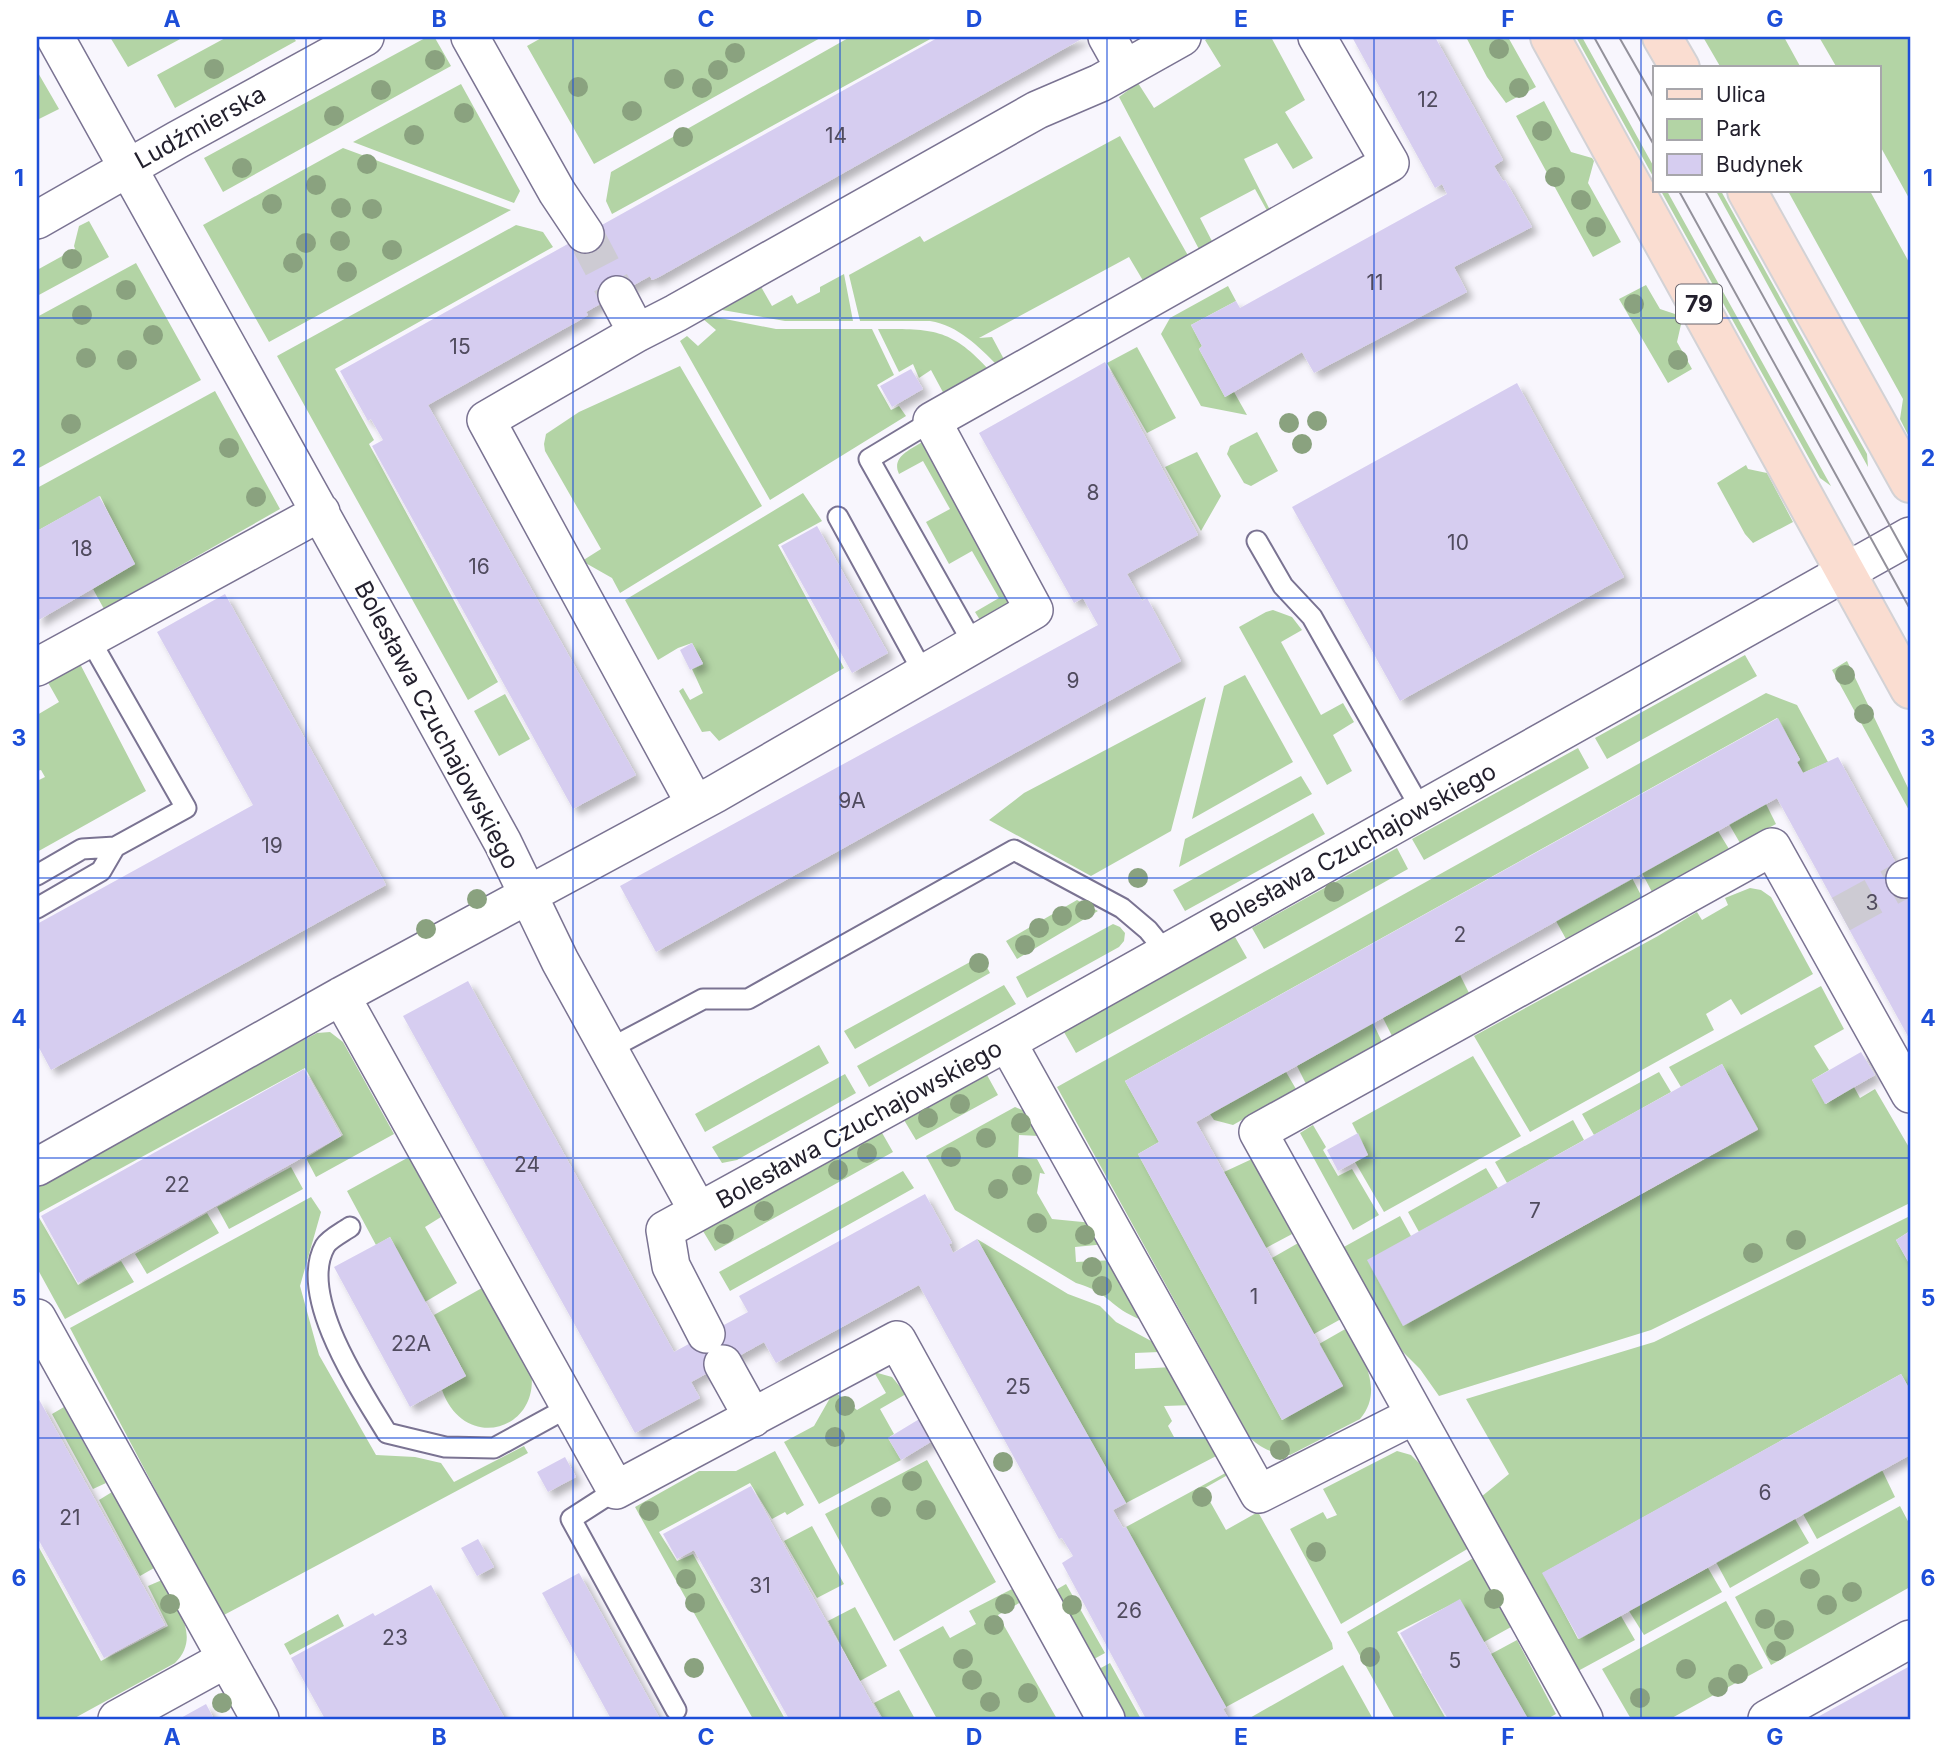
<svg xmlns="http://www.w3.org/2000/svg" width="1947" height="1756" font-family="Inter,sans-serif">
<defs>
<filter id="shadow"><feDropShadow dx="6" dy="6" stdDeviation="3.5" flood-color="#0004"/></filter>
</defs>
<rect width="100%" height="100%" fill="#f8f6fd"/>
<path fill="#b3d4a5" d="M110,37H184L128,67Z
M227,37H293L296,41L175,108L157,75Z
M427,37L435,38L451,66L223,192L204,158Z
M543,37H822L594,164L527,46Z
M850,37H934L612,214L606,201L611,172Z
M1210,37H1271L1305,100L1285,112L1313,158L1293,169L1277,143L1244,159L1272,214L1270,216L1255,189L1200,218L1214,245L1201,253L1119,97L1138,83L1154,108L1221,66L1205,40Z
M1466,37H1508L1536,87L1506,103L1487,77Z
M1576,37H1582L1655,169V180Z
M1703,37H1784L1801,68H1721Z
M1819,37H1910V200L1879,144V68H1837Z
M37,71L59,109L37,120Z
M461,84L520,191L514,203L353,142Z
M1544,101L1571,152L1592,158L1594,161L1588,183L1621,242L1593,257L1516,116Z
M1120,136L1190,259L1145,284L1129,257L979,338L992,337L1006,363L998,366C978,346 959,326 930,321H860L849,275L920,236L924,242Z
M343,148L511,210L269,342L203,225Z
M1661,191H1667L1831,486L1820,478Z
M1716,191H1721L1867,454L1868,467Z
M1788,191H1870L1910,264V439L1900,419L1903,399Z
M89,221L109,257L37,296V270L75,249L74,246L79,226Z
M516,225L543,232L553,247L335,369L374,440L369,444L498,682L468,700L277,356Z
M136,263L201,380L37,469V317Z
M844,274L853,321H785L711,308L756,278L772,306L792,295L797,304L820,292V287Z
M1646,285L1660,309L1681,316L1682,320L1677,342L1692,369L1668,383L1619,299Z
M1228,286L1236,301L1191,325L1202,346L1199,349L1225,397L1234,392L1247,415L1201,406L1161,334L1170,318Z
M705,315L776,329H872L894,375L877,385L891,410L899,406L906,416L770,500L680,341L687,336L698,346L716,330L703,319Z
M878,329C933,329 951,328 990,371L945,396L931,370L919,378L913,364L899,372Z
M1137,347L1176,418L1147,433L1107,363Z
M680,366L762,506L620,593L612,578L582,561L601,549L545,451L544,444L546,434L579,412Z
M215,391L280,509L104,609L93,589L135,564L100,496L37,531V488Z
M1257,432L1278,471L1251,486L1244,483L1227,454L1230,446Z
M922,442H926L1008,600L1007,606L985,628L975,612L999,598L972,551L949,564L926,522L950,509L923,461L899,474C891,457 910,450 922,442Z
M1197,452L1221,496L1201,531L1165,467Z
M1746,465L1748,469L1767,473L1793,522L1753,543L1745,534L1717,483Z
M803,493L822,521L778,545L844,668L719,741L710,731L702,732L679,691L683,688L690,700L703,693L692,669L703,663L692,643L678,648L658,660L625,600Z
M1273,610L1292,617L1302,630L1281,642L1321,715L1343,703L1354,722L1333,735L1352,771L1327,785L1239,627L1266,612Z
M1745,655L1757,676L1607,759L1595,738Z
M78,660L146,791L37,852V781L45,777L41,770L37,771V715L59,702L46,679Z
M1847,661L1910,792V812L1832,670Z
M1245,675L1293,762L1192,819L1224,686Z
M1766,693L1797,705L1828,762L1803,773L1797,762L1800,759L1777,718L1125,1081L1159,1142L1138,1154L1282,1420L1343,1386L1319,1344L1347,1328C1362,1355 1385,1390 1360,1419L1290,1455C1273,1454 1262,1449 1250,1438L1057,1087Z
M505,694L530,739L499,756L474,711Z
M1206,697L1171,831L1091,876L989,820L1024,793Z
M1578,748L1589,768L1424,860L1412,839Z
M1301,776L1312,794L1179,867L1185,839Z
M1766,804L1776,824L1740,843L1729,824Z
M1313,813L1325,834L1185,911L1173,890Z
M1718,831L1729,849L1652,892L1642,873Z
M1397,848L1408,869L1264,949L1252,928Z
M1632,878L1642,897L1566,939L1556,921Z
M1750,888L1761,890L1771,897L1813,974L1741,1015L1731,999L1706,1014L1714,1030L1530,1132L1474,1036L1658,936L1697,912L1702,920L1728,905L1725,898Z
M1077,900L1098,911L1017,959L1006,941Z
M1113,924L1120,927L1125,933L1124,941L1119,947L1027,998L1016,977Z
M1235,937L1247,958L1076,1053L1064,1032Z
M981,956L990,973L855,1049L844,1031Z
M1460,975L1469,993L1392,1036L1383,1018Z
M1004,985L1016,1004L869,1087L857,1066Z
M1821,986L1844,1029L1814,1046L1829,1070L1812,1080L1826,1104L1854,1087L1860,1098L1875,1089L1910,1149V1203L1651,1330L1439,1396L1420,1369L1403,1352L1342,1248L1400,1216L1411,1236L1404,1325L1758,1130L1722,1064L1681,1087L1669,1067Z
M1373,1023L1382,1042L1306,1084L1297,1066Z
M330,1032L343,1042L394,1134L316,1177L306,1158L343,1135L305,1068L37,1214L78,1285L121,1261L134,1282L65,1319L37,1268V1187L292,1046L317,1033Z
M819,1045L829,1063L705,1132L695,1114Z
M1473,1056L1521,1136L1384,1212L1355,1162L1368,1155L1352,1123Z
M1286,1072L1296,1089L1233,1125L1214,1120L1210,1114Z
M1659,1072L1671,1092L1594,1135L1582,1114Z
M845,1074L856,1093L737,1160L722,1163L712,1147Z
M987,1075L998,1095L916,1140L904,1120Z
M1015,1107L1025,1111L1039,1136L1019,1135L1018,1157L1037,1159L1045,1174L1040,1173L1037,1193L1052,1219L1093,1223L1106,1244L1075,1247L1076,1262L1114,1260L1149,1324C1140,1319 1128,1315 1119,1308C1101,1294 1099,1290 1076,1283L955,1210L926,1156Z
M1573,1120L1584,1140L1507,1183L1495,1162Z
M1313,1125L1326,1147L1323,1150L1338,1176L1352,1169L1379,1215L1353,1230L1300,1133Z
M881,1131L893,1152L715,1251L703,1231Z
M409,1157L441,1217L425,1227L457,1283L425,1302L390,1237L376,1245L347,1191Z
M1252,1159L1294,1233L1266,1248L1224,1172Z
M291,1167L303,1189L229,1229L217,1207Z
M1486,1168L1498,1188L1419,1232L1408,1212Z
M903,1171L914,1188L730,1291L719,1272Z
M311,1197L321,1212L300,1286L319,1355L376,1455L415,1457L441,1463L454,1482L524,1446L528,1453L222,1616L70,1328Z
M207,1213L219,1233L147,1274L135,1254Z
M1910,1216V1231L1896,1240L1910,1265V1390L1901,1374L1543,1573L1578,1639L1621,1616L1635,1640L1578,1671L1481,1497L1509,1474L1466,1399L1654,1342Z
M977,1239L1068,1294L1100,1306L1116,1322L1166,1349L1159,1352L1135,1353V1369L1173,1367L1194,1405L1164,1406L1172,1421L1168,1426L1174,1437H1212L1222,1453L1126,1503Z
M1300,1242L1341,1319L1314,1334L1272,1258Z
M489,1284C499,1303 508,1322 518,1342C522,1349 529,1358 530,1366C545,1429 465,1455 442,1390L466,1376L434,1315Z
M874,1372L892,1377L906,1394L880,1409L894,1434L888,1438L901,1460L819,1504L784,1442L814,1426L834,1391L857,1410L886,1393Z
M64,1407L106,1483L93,1489L52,1414Z
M775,1451L804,1505L787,1515L785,1512L772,1519L750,1483L659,1532L677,1561L693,1554L785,1719H753L635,1507L699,1471H736Z
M1397,1451L1411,1455L1419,1463L1469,1548L1341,1624L1290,1529L1323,1512L1327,1519L1337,1515L1323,1489Z
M927,1460L996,1582L894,1641L825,1514Z
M1231,1470L1233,1472L1203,1489L1226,1530L1258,1512L1332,1643L1333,1649L1226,1707L1126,1527Z
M1882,1470L1895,1497L1817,1539L1803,1514Z
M112,1492L154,1568L140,1576L99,1500Z
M1900,1506L1910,1525V1587L1771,1665L1735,1597Z
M1795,1519L1809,1543L1730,1588L1716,1562Z
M812,1526L844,1584L817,1598L784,1541Z
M37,1544L101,1661L168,1626L148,1586L162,1580C176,1607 202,1636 175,1663L73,1719H37Z
M1475,1557L1511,1627L1484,1642L1460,1600L1397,1632L1446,1719H1395L1347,1632Z
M1708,1568L1722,1592L1644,1635L1629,1611Z
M1066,1584L1105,1653L1094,1659L1054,1591Z
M1014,1588L1021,1602L998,1615L1057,1719H937L899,1650L943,1626L950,1638L976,1624L969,1611Z
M1726,1601L1763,1668L1670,1719H1631L1602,1669Z
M855,1607L887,1666L860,1681L828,1621Z
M338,1614L344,1626L290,1655L284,1644Z
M1517,1640L1556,1714L1547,1719H1528L1491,1654Z
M1110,1663L1141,1719H1126L1099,1669Z
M1343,1665L1373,1719H1248Z
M899,1690L915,1719H883L874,1703Z"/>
<path fill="#d6cdf0" filter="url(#shadow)" d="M939,37H1085L659,277L652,280L650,276L586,312L588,315L580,320L428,405L636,775L573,809L372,446L383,440L371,419L368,421L340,371Z
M1352,37H1435L1503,160L1494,166L1503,181L1505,180L1532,227L1454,267L1467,292L1314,373L1302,352L1225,397L1199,349L1202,346L1191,325L1236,301L1240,308L1447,194L1442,184L1435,188Z
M1105,362L1198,535L1127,574L1142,601L1147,598L1181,661L656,952L620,886L1098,625L1083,598L1074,603L979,433Z
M911,369L923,389L892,407L880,386Z
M1517,383L1624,577L1400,701L1292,507Z
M99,496L135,564L37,621V531Z
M817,526L888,653L852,673L781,546Z
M225,594L386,885L51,1070L37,1044V924L253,805L157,632Z
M692,643L703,664L690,670L680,650Z
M1778,718L1800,760L1797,762L1803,773L1838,757L1910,889V1040L1777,798L1196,1122L1343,1386L1282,1420L1138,1154L1159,1142L1125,1081Z
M468,981L674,1352L748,1312L739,1296L925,1194L952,1243L949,1244L953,1253L977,1239L1126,1503L1113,1510L1123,1528L1126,1527L1226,1707L1223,1709L1229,1719H1146L1062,1563L1073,1556L1062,1538L1059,1539L919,1285L776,1363L764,1342L748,1351L691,1382L700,1398L635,1433L403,1016Z
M1861,1052L1875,1075L1825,1104L1812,1080Z
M1722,1064L1758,1129L1403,1326L1367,1260Z
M304,1069L341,1136L78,1283L41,1216Z
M1358,1133L1368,1155L1338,1171L1327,1150Z
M1910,1231V1265L1896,1240Z
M390,1237L466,1376L410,1407L334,1267Z
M1901,1374L1910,1390V1455L1579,1639L1542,1573Z
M37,1396L165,1625L104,1658L37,1537Z
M921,1418L934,1440L901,1460L888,1438Z
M565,1457L576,1477L548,1492L537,1472Z
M751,1486L776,1531L881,1719H789L694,1550L677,1559L663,1534Z
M478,1539L494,1567L477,1576L461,1548Z
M579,1573L660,1719H611L542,1593Z
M431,1585L505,1719H325L291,1658L373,1613L375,1616Z
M1460,1599L1484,1642L1528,1719H1448L1421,1674L1422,1673L1400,1633Z
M1910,1666V1719H1814Z
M206,1704L214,1719H179Z"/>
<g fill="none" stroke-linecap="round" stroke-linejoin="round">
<path stroke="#cdcbd3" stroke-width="37" stroke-dasharray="37 18" stroke-linecap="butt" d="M585,234L617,295
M1841,914L1905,879"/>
<g stroke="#7a7392" stroke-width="23">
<path id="lane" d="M932,421L869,459L974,645
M838,517L924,674
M1257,541L1283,586L1312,617L1421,809
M37,875L82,849L115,847
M37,908L101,871L115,847L186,808L89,638
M609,1049L703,999H748L1014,850L1122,908L1148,930L1166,952
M350,1227C343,1232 329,1239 325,1246C297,1296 361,1390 387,1433L445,1447L494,1448L569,1407
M616,1490L571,1519L676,1710"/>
</g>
<g stroke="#7a7392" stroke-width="40">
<path id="street" d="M55,37L421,694L503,843L560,961L698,1211
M470,37L557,192L585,234
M1107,37L1125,69
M37,220L177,140L365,37
M617,295L637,333
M37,667L321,512
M695,804L486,420L637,333L676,313L1037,110L1100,83L1182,37
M1905,879L1910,877
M341,996L616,1490L897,1340L1106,1719
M1007,1042L1259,1494L1415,1415
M37,1167L341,996L715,794L1034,610L932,421L1390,163L1317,37
M37,1318L260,1719
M706,1334L671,1266L665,1230L1007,1042L1910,536
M723,1364L753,1418
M117,1719L226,1659
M1584,1719L1258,1132L1772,847L1910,1094
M1767,1719L1910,1639"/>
</g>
<g stroke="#d3d2d5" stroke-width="42">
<path id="primary" d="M1550,37L1910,689
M1662,37L1680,68
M1747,191L1910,483"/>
</g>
<use href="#lane" stroke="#fff" stroke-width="19"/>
<use href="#street" stroke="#fff" stroke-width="37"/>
<use href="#primary" stroke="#faddd1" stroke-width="38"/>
<path stroke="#93919b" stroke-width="2" d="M1594,37L1655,147
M1619,37L1655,100
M1679,191L1910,609
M1705,191L1910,562"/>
</g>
<g fill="#8aa27f">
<circle cx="1499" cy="49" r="10"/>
<circle cx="735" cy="53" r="10"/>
<circle cx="435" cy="60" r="10"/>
<circle cx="214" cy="69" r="10"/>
<circle cx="718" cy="70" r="10"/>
<circle cx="674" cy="79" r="10"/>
<circle cx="578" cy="87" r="10"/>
<circle cx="702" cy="88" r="10"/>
<circle cx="1519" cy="88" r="10"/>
<circle cx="381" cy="90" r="10"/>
<circle cx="632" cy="111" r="10"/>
<circle cx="464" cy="113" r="10"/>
<circle cx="334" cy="116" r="10"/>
<circle cx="1542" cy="131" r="10"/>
<circle cx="414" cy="135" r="10"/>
<circle cx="683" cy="137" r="10"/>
<circle cx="367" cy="164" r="10"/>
<circle cx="242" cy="168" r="10"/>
<circle cx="1555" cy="177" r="10"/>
<circle cx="316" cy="185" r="10"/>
<circle cx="1581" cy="200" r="10"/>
<circle cx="272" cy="204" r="10"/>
<circle cx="341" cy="208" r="10"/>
<circle cx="372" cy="209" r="10"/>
<circle cx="1596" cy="227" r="10"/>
<circle cx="340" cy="241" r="10"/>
<circle cx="306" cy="243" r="10"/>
<circle cx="392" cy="250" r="10"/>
<circle cx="72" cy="259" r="10"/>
<circle cx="293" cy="263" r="10"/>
<circle cx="347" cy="272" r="10"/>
<circle cx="126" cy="290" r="10"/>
<circle cx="1634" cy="304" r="10"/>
<circle cx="82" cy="315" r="10"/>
<circle cx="153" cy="335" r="10"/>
<circle cx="86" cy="358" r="10"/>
<circle cx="127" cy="360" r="10"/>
<circle cx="1678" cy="360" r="10"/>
<circle cx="1317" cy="421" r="10"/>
<circle cx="1289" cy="423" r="10"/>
<circle cx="71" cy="424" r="10"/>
<circle cx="1302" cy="444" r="10"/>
<circle cx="229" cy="448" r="10"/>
<circle cx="256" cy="497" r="10"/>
<circle cx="1845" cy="675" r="10"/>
<circle cx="1864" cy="714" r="10"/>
<circle cx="1138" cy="878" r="10"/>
<circle cx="1334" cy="892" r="10"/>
<circle cx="477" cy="899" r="10"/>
<circle cx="1085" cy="910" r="10"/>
<circle cx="1062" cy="916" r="10"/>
<circle cx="1039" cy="928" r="10"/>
<circle cx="426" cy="929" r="10"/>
<circle cx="1025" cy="945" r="10"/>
<circle cx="979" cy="963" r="10"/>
<circle cx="960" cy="1104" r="10"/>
<circle cx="928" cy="1118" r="10"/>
<circle cx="1021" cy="1123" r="10"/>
<circle cx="986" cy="1138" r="10"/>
<circle cx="867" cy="1153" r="10"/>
<circle cx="951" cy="1157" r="10"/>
<circle cx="838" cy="1170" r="10"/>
<circle cx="1022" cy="1175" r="10"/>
<circle cx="998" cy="1189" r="10"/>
<circle cx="764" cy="1211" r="10"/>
<circle cx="1037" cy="1223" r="10"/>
<circle cx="724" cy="1234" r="10"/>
<circle cx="1085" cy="1235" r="10"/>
<circle cx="1796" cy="1240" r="10"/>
<circle cx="1753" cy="1253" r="10"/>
<circle cx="1092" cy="1267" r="10"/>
<circle cx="1102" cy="1286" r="10"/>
<circle cx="845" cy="1406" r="10"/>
<circle cx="835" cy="1437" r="10"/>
<circle cx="1280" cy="1450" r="10"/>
<circle cx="1003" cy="1462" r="10"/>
<circle cx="912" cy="1481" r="10"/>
<circle cx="1202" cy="1497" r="10"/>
<circle cx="881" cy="1507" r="10"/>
<circle cx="926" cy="1510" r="10"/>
<circle cx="649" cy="1511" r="10"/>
<circle cx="1316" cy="1552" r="10"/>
<circle cx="686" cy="1579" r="10"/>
<circle cx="1810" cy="1579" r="10"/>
<circle cx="1852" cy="1592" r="10"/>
<circle cx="1494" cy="1599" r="10"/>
<circle cx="695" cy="1603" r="10"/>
<circle cx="170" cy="1604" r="10"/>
<circle cx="1005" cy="1604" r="10"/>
<circle cx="1072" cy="1605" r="10"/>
<circle cx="1827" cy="1605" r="10"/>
<circle cx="1765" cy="1619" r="10"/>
<circle cx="994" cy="1625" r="10"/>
<circle cx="1784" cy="1630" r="10"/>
<circle cx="1776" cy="1651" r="10"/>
<circle cx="1370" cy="1657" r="10"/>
<circle cx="963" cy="1659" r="10"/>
<circle cx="694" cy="1668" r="10"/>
<circle cx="1686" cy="1669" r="10"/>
<circle cx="1738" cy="1674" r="10"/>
<circle cx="972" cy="1680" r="10"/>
<circle cx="1718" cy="1687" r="10"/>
<circle cx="1028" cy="1693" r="10"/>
<circle cx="1640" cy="1698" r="10"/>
<circle cx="990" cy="1702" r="10"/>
<circle cx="222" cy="1703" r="10"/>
</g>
<path fill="none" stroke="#1d4ed8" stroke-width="2" stroke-opacity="0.55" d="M306,37V1719M573,37V1719M840,37V1719M1107,37V1719M1374,37V1719M1641,37V1719M37,318H1910M37,598H1910M37,878H1910M37,1158H1910M37,1438H1910"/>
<g text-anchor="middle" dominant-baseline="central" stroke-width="5" stroke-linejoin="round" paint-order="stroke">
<g font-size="21" fill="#504b5e">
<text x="1428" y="99">12</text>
<text x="836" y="135">14</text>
<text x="1375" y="282">11</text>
<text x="460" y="346">15</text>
<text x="1093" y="492">8</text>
<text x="1458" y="542">10</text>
<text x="82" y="548">18</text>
<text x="479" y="566">16</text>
<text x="1073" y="680">9</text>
<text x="852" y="800">9A</text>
<text x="272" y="845">19</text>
<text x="1872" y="902">3</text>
<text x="1460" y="934">2</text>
<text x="527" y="1164">24</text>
<text x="177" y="1184">22</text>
<text x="1535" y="1210">7</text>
<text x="1254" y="1296">1</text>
<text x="411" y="1343">22A</text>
<text x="1018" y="1386">25</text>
<text x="1765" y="1492">6</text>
<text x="70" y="1517">21</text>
<text x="760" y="1585">31</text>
<text x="1129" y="1610">26</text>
<text x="395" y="1637">23</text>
<text x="1455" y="1660">5</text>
</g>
<rect fill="#fff" stroke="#65636c" stroke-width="2" x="1676" y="284.5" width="46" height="39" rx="5"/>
<g font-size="23" font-weight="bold" fill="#23202d">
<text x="1699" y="304">79</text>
</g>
<g font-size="24" fill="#23202d" stroke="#fff">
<text transform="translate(200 127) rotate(-29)">Ludźmierska</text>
<text transform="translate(437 725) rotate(62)">Bolesława Czuchajowskiego</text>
<text transform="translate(1353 847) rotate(-29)">Bolesława Czuchajowskiego</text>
<text transform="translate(859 1124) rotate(-29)">Bolesława Czuchajowskiego</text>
</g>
</g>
<rect width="1947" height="1756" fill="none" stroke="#ffffff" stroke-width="77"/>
<rect x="1653" y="66" width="228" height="126" fill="#ffffff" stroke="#a7a6ab" stroke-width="2"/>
<rect x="1667" y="89" width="35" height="10" fill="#faddd1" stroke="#a7a6ab" stroke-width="2"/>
<text x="1716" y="102" font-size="21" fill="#23202d">Ulica</text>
<rect x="1667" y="119" width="35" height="21" fill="#b3d4a5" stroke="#a7a6ab" stroke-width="2"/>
<text x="1716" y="136" font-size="21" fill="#23202d">Park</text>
<rect x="1667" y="154" width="35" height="21" fill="#d6cdf0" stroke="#a7a6ab" stroke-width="2"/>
<text x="1716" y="172" font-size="21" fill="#23202d">Budynek</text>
<rect x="38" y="38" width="1871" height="1680" fill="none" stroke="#1d4ed8" stroke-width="2.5"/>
<g font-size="23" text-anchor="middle" font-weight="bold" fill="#1d4ed8">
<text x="172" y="27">A</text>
<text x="439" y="27">B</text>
<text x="706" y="27">C</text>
<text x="974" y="27">D</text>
<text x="1241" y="27">E</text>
<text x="1508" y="27">F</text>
<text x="1775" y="27">G</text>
<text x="19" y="186">1</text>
<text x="1928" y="186">1</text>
<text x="19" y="466">2</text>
<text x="1928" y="466">2</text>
<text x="19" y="746">3</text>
<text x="1928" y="746">3</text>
<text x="19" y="1026">4</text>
<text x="1928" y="1026">4</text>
<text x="19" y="1306">5</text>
<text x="1928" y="1306">5</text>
<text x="19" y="1586">6</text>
<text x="1928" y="1586">6</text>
<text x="172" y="1745">A</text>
<text x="439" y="1745">B</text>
<text x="706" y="1745">C</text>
<text x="974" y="1745">D</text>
<text x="1241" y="1745">E</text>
<text x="1508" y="1745">F</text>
<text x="1775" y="1745">G</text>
</g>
</svg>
